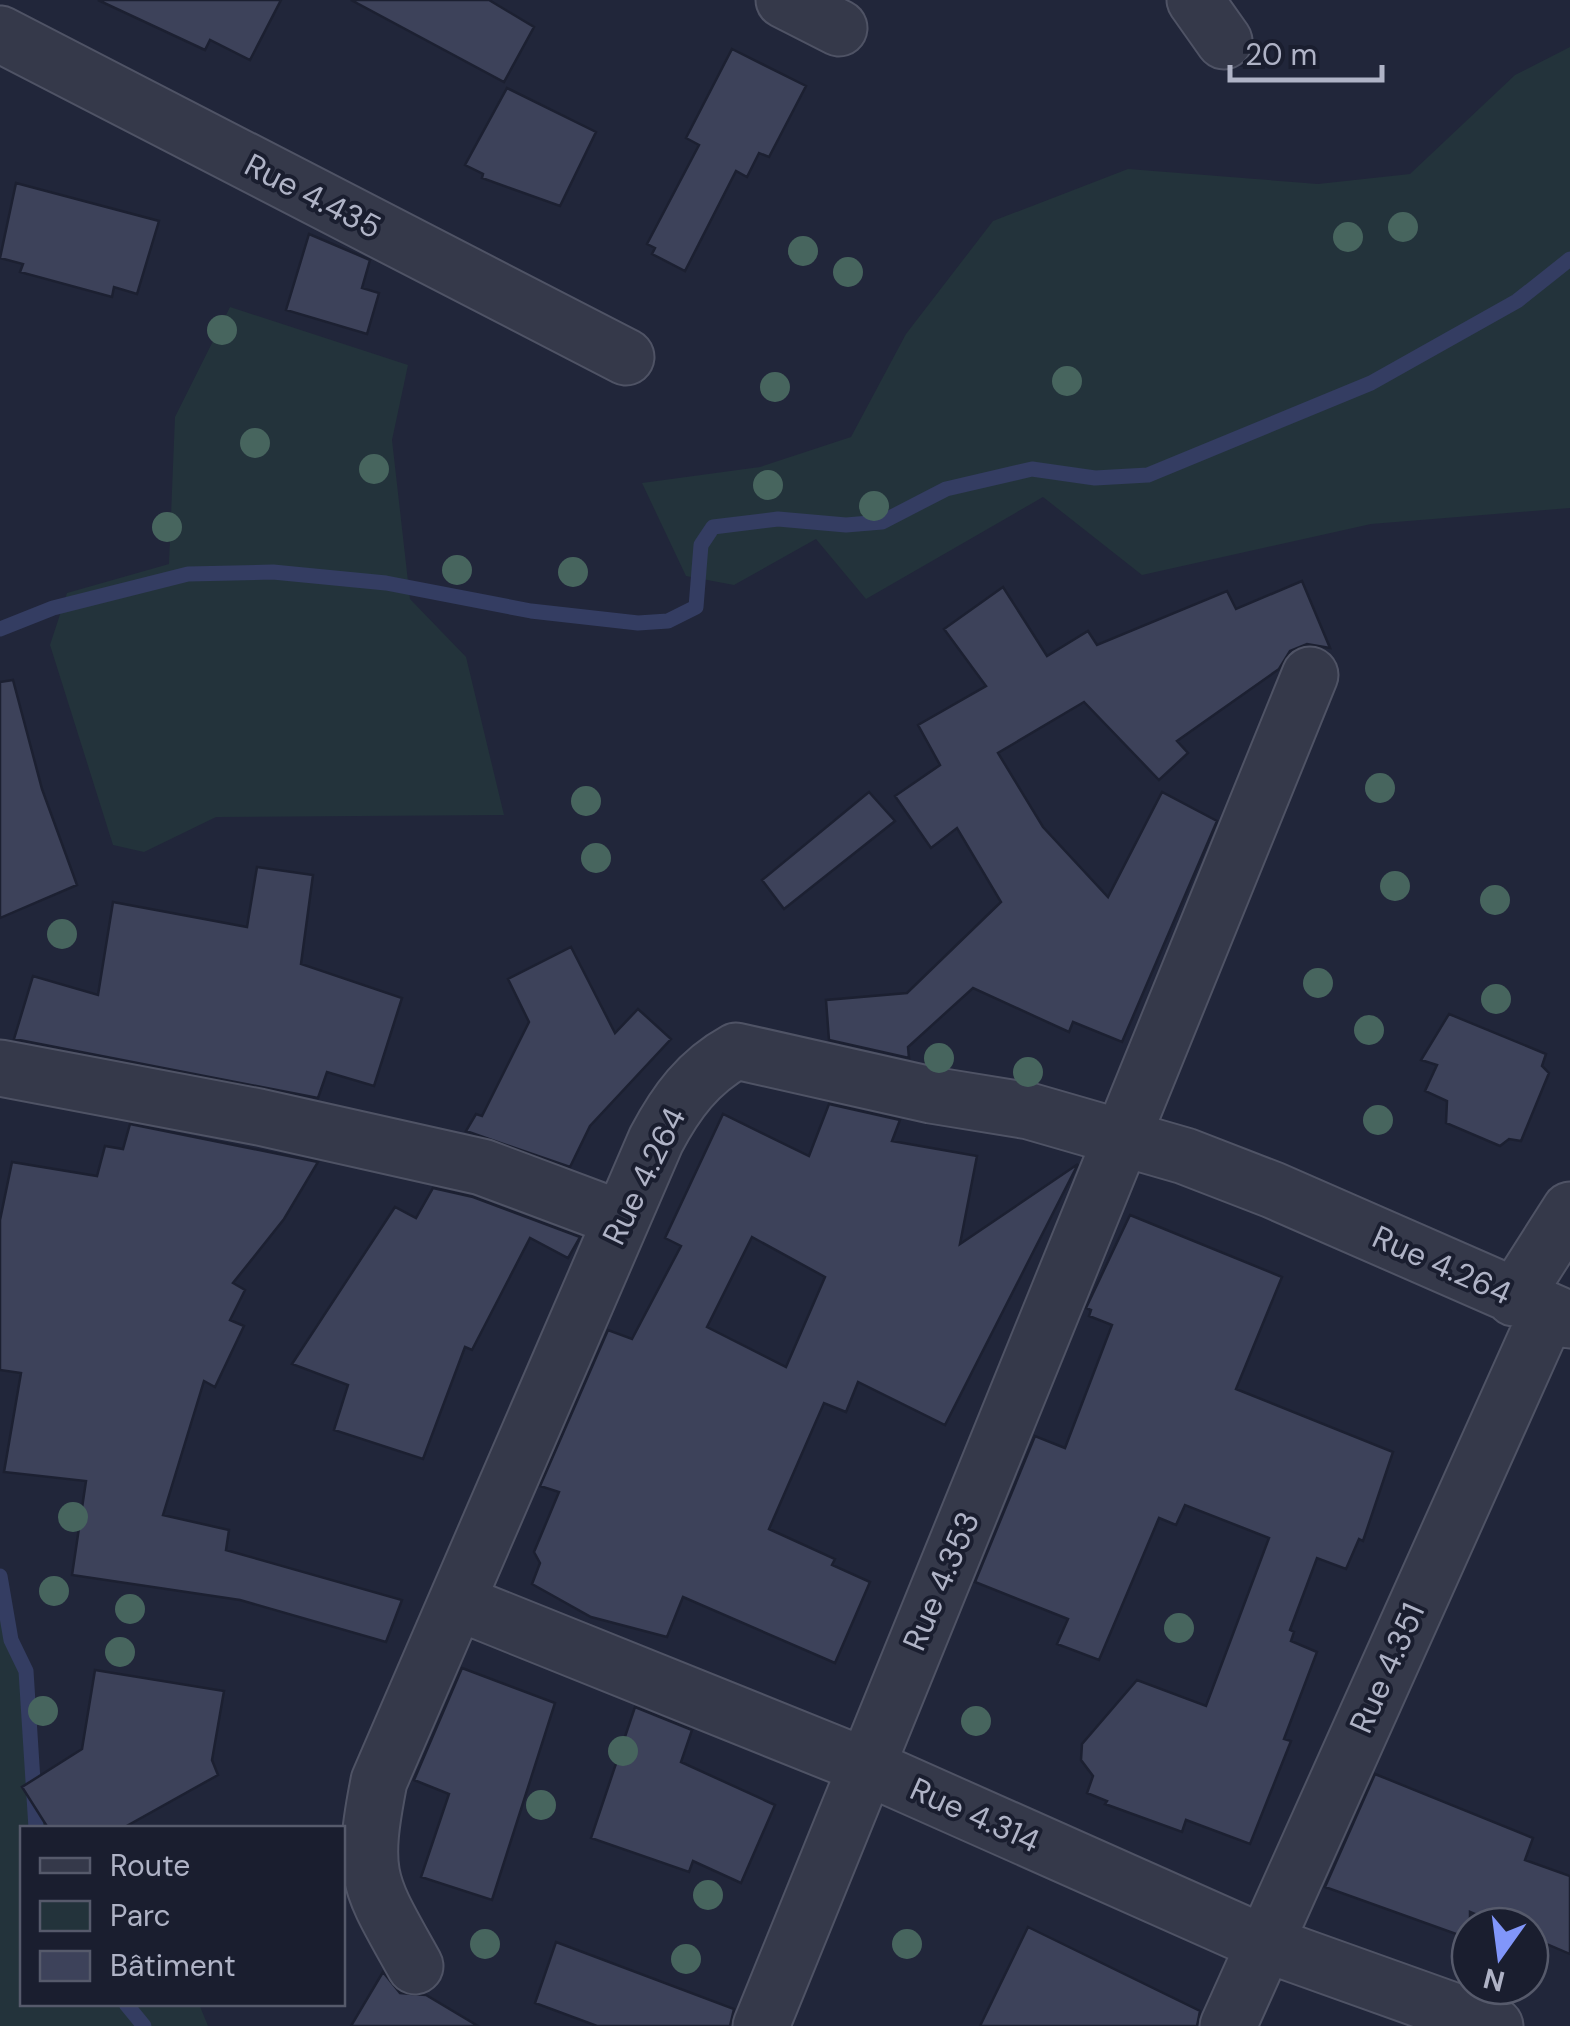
<svg xmlns="http://www.w3.org/2000/svg" width="1570" height="2026" font-family="'DM Sans',sans-serif">
<rect width="100%" height="100%" fill="#21263a"/>
<path fill="#23333b" d="M1570,47V508L1371,524L1142,575L1043,497L866,599L816,539L734,585L686,576L642,483L760,467L851,437L906,334L993,221L1128,169L1318,184L1410,174L1515,75Z
M230,307L408,365L392,440L410,599L466,657L504,815L216,817L144,852L113,845L50,645L67,593L169,564L175,417Z
M0,1597L17,1665L26,1671L33,1790L55,1828H22V2004H199L208,2026H0Z"/>
<g fill="none" stroke-linecap="round" stroke-linejoin="round">
<path stroke="#343d62" stroke-width="15" d="M0,629L53,608L188,574L273,572L386,583L531,611L638,623L668,621L696,607L701,545L713,527L778,519L846,525L882,522L946,489L1032,469L1095,478L1148,475L1371,383L1517,301L1570,259
M0,1576L11,1640L26,1671L36,1828
M126,2004L144,2026"/>
</g>
<path fill="#3d425a" stroke="#1c2031" stroke-width="2.5" fill-rule="evenodd" d="M98,0H281L250,60L210,40L205,50Z
M351,0H489L534,27L504,82Z
M732,49L806,86L769,157L759,153L747,177L736,171L685,271L652,254L655,248L647,244L699,145L686,138Z
M507,88L596,132L560,206L482,178L483,174L465,165Z
M16,183L159,221L137,294L114,287L112,297L20,272L23,264L0,258Z
M309,234L370,260L362,288L379,293L367,334L286,310Z
M1302,581L1330,648L1307,644L1290,651L1279,669L1177,741L1188,753L1159,780L1084,702L998,753L1043,827L1108,897L1162,792L1217,821L1122,1042L1073,1022L1069,1032L973,988L908,1047L909,1058L829,1040L826,1000L907,993L1001,902L957,828L931,848L895,796L940,765L918,725L986,686L944,629L1003,587L1047,656L1088,631L1097,645L1227,591L1236,609Z
M13,680L42,789L77,885L0,918V682Z
M869,792L895,821L784,909L762,880Z
M257,867L313,875L301,964L402,998L374,1086L327,1072L318,1098L14,1039L33,976L98,995L113,902L247,927Z
M571,947L615,1033L638,1009L671,1039L590,1126L570,1167L466,1131L476,1114L482,1116L529,1022L508,979Z
M1449,1014L1546,1054L1542,1066L1549,1073L1521,1141L1509,1139L1500,1146L1446,1123L1447,1101L1425,1091L1437,1065L1421,1060Z
M829,1104L900,1120L892,1141L977,1156L960,1244L1078,1164L945,1425L858,1382L846,1412L824,1403L769,1529L835,1559L832,1565L870,1582L835,1663L683,1597L667,1637L591,1617L532,1584L540,1563L534,1552L559,1492L540,1486L608,1330L632,1339L681,1246L665,1238L723,1114L809,1156ZM752,1237L825,1277L786,1367L707,1327Z
M130,1124L318,1162L284,1219L233,1283L245,1290L230,1320L244,1326L215,1387L204,1381L163,1515L229,1530L226,1550L402,1600L386,1642L240,1600L72,1575L86,1481L4,1472L21,1373L0,1370V1220L12,1162L97,1176L105,1146L123,1149Z
M433,1188L473,1197L580,1237L568,1258L530,1238L472,1350L465,1347L423,1459L334,1430L348,1385L292,1364L395,1207L416,1218Z
M1130,1215L1282,1277L1236,1389L1393,1452L1363,1541L1359,1539L1346,1569L1317,1558L1290,1630L1294,1632L1291,1641L1317,1652L1284,1739L1291,1741L1250,1844L1186,1820L1182,1832L1105,1804L1107,1801L1087,1793L1093,1776L1081,1760L1082,1744L1137,1680L1206,1706L1269,1538L1185,1505L1176,1525L1159,1518L1099,1660L1057,1644L1068,1619L975,1582L1035,1436L1065,1448L1112,1325L1089,1316L1091,1310L1086,1308Z
M462,1668L555,1703L492,1900L421,1877L449,1794L414,1780Z
M95,1670L224,1691L212,1760L218,1775L123,1828H48L22,1787L82,1749Z
M635,1707L692,1730L681,1762L775,1805L741,1883L693,1861L689,1872L591,1838Z
M1375,1774L1533,1838L1525,1860L1570,1876V1954L1530,1937V1926H1503L1470,1912V1939L1325,1887Z
M1028,1927L1200,2011L1197,2026H980Z
M556,1942L734,2009L730,2026H597L535,2003Z
M383,1972L400,1993L426,1995L478,2026H351Z"/>
<g fill="none" stroke-linecap="round" stroke-linejoin="round">
<g stroke="#4f5365" stroke-width="59">
<path id="street" d="M784,0L839,28
M1195,0L1224,41
M0,34L626,357
M0,1068L259,1117L482,1167L621,1219
M1514,1298L1570,1210
M457,1602L865,1766L1263,1943L1495,2026
M415,1966C369,1883 360,1878 379,1781L656,1140C676,1102 698,1072 736,1051L931,1095L1029,1111L1185,1156L1273,1190L1570,1320
M761,2026L1310,675
M1228,2026L1548,1312"/>
</g>
<use href="#street" stroke="#35394a" stroke-width="55"/>
</g>
<g fill="#47655e">
<circle cx="1403" cy="227" r="15"/>
<circle cx="1348" cy="237" r="15"/>
<circle cx="803" cy="251" r="15"/>
<circle cx="848" cy="272" r="15"/>
<circle cx="222" cy="330" r="15"/>
<circle cx="1067" cy="381" r="15"/>
<circle cx="775" cy="387" r="15"/>
<circle cx="255" cy="443" r="15"/>
<circle cx="374" cy="469" r="15"/>
<circle cx="768" cy="485" r="15"/>
<circle cx="874" cy="506" r="15"/>
<circle cx="167" cy="527" r="15"/>
<circle cx="457" cy="570" r="15"/>
<circle cx="573" cy="572" r="15"/>
<circle cx="1380" cy="788" r="15"/>
<circle cx="586" cy="801" r="15"/>
<circle cx="596" cy="858" r="15"/>
<circle cx="1395" cy="886" r="15"/>
<circle cx="1495" cy="900" r="15"/>
<circle cx="62" cy="934" r="15"/>
<circle cx="1318" cy="983" r="15"/>
<circle cx="1496" cy="999" r="15"/>
<circle cx="1369" cy="1030" r="15"/>
<circle cx="939" cy="1058" r="15"/>
<circle cx="1028" cy="1072" r="15"/>
<circle cx="1378" cy="1120" r="15"/>
<circle cx="73" cy="1517" r="15"/>
<circle cx="54" cy="1591" r="15"/>
<circle cx="130" cy="1609" r="15"/>
<circle cx="1179" cy="1628" r="15"/>
<circle cx="120" cy="1652" r="15"/>
<circle cx="43" cy="1711" r="15"/>
<circle cx="976" cy="1721" r="15"/>
<circle cx="623" cy="1751" r="15"/>
<circle cx="541" cy="1805" r="15"/>
<circle cx="708" cy="1895" r="15"/>
<circle cx="485" cy="1944" r="15"/>
<circle cx="907" cy="1944" r="15"/>
<circle cx="686" cy="1959" r="15"/>
</g>
<g text-anchor="middle" dominant-baseline="central" stroke-width="8" stroke-linejoin="round" paint-order="stroke">
<g font-size="32" fill="#afb3c6" stroke="#1a1e2f">
<text transform="translate(313 196) rotate(27)">Rue 4.435</text>
<text transform="translate(644 1176) rotate(-64)">Rue 4.264</text>
<text transform="translate(1442 1265) rotate(24)">Rue 4.264</text>
<text transform="translate(941 1581) rotate(-67)">Rue 4.353</text>
<text transform="translate(1387 1668) rotate(-66)">Rue 4.351</text>
<text transform="translate(975 1815) rotate(24)">Rue 4.314</text>
</g>
</g>
<rect x="20" y="1826" width="325" height="180" fill="#1a1e2f" stroke="#565a6b" stroke-width="2.5"/>
<rect x="40" y="1858" width="50" height="15" fill="#35394a" stroke="#565a6b" stroke-width="2.5"/>
<text x="110" y="1876" font-size="30" fill="#afb3c6">Route</text>
<rect x="40" y="1901" width="50" height="30" fill="#23333b" stroke="#565a6b" stroke-width="2.5"/>
<text x="110" y="1926" font-size="30" fill="#afb3c6">Parc</text>
<rect x="40" y="1951" width="50" height="30" fill="#3d425a" stroke="#565a6b" stroke-width="2.5"/>
<text x="110" y="1976" font-size="30" fill="#afb3c6">Bâtiment</text>
<g transform="translate(1500 1956) rotate(194)"><circle r="48" fill="#1a1e2f" stroke="#565a6b" stroke-width="2.5"/>
<path d="M0-8L18 38L0 25L-18 38Z" fill="#8196fa"/>
<text y="-15" font-size="28" font-weight="bold" text-anchor="middle" fill="#afb3c6">N</text>
</g>
<path d="M1230 65v15h152v-15" fill="none" stroke="#afb3c6" stroke-width="5"/>
<text x="1245" y="65" font-size="30" fill="#afb3c6" stroke="#1a1e2f" stroke-width="8" paint-order="stroke">20 m</text>
</svg>
